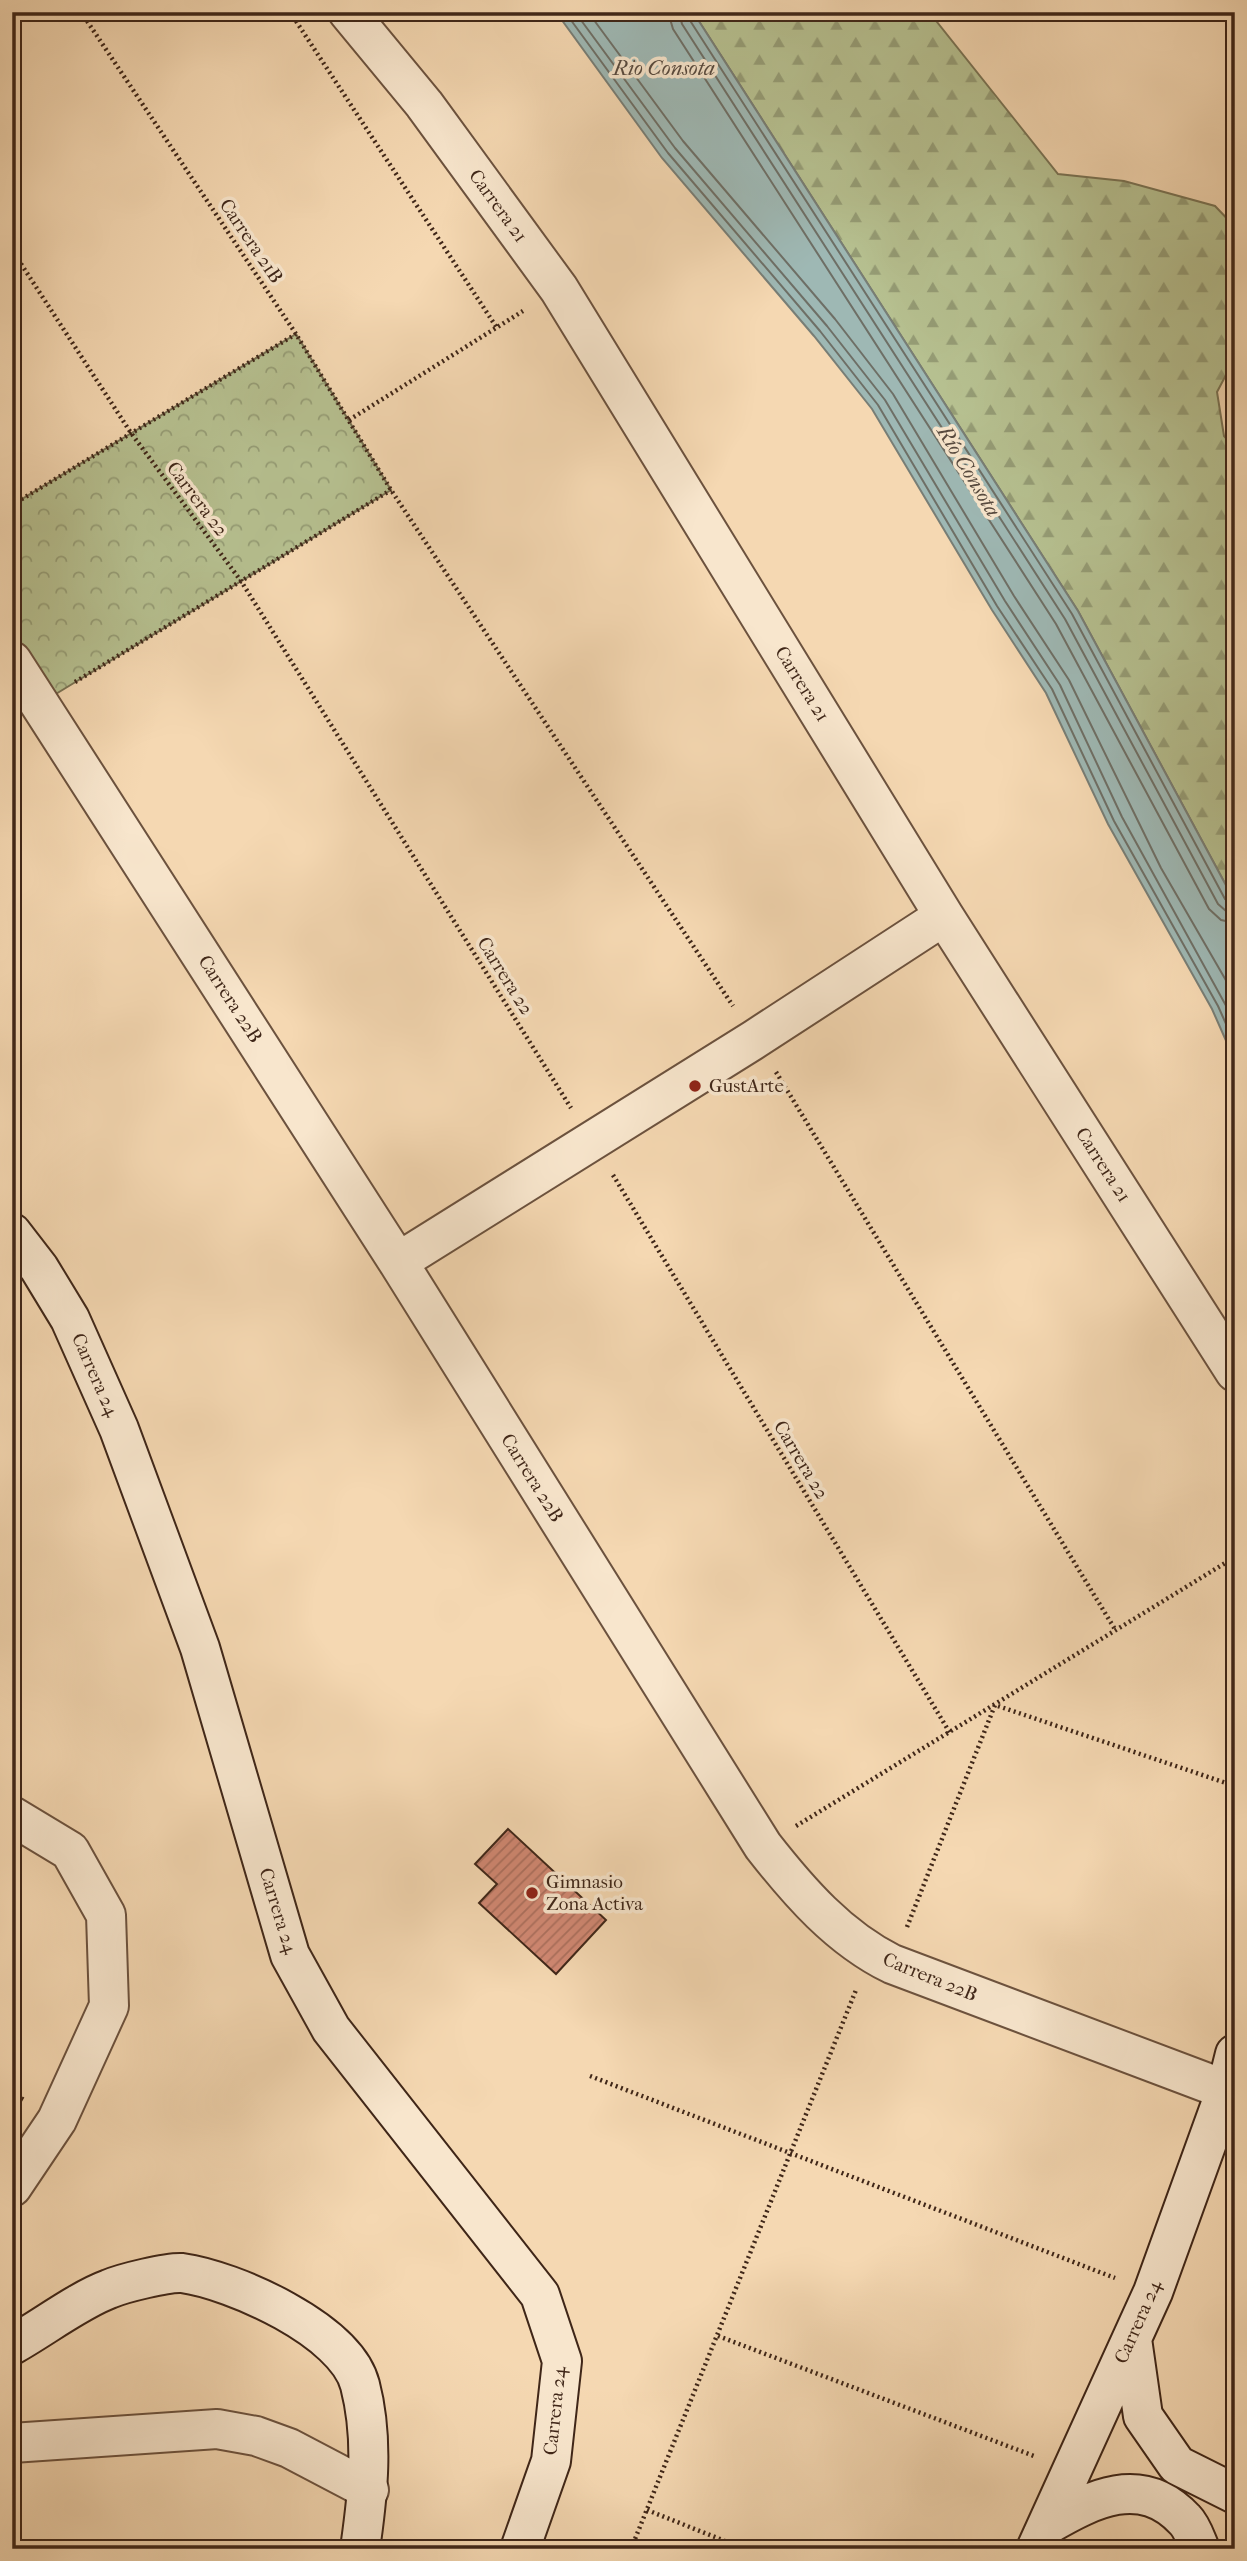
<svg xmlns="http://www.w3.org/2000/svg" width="1247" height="2561" font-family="'IM FELL French Canon',serif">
<defs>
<pattern id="forest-firs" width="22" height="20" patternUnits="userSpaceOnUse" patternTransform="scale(1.75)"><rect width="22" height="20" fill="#b6c090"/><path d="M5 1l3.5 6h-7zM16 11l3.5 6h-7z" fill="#959c75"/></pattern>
<pattern id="park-crowns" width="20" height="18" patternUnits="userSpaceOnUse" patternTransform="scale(1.75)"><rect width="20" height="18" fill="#b6c090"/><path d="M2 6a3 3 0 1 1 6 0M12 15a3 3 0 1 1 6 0" fill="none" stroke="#959c75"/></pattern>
<pattern id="building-hatch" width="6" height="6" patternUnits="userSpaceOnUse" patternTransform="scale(1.75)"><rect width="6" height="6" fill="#d18873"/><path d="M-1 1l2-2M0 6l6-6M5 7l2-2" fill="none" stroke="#ab6f5d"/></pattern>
</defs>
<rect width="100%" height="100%" fill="#f5d8b2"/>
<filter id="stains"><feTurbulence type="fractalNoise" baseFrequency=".00286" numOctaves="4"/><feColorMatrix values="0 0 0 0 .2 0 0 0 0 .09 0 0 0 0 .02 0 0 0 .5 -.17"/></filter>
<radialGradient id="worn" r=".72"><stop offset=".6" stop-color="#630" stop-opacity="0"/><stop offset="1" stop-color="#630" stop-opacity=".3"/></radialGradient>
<path fill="url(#forest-firs)" stroke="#7a7354" stroke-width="2" d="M693,12H929L1058,174L1124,181L1215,206L1235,227V358L1217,392L1224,436L1235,448V902L1078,611Z"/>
<path fill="url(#park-crowns)" stroke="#7a7354" stroke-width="2" d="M296,334L391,490L41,703L12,661V505Z"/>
<path fill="#9eb8b4" stroke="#787e76" stroke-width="2" d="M556,12H693L1078,611L1235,902V1061L1212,1009L1108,824L1046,693L992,610L872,409L814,336L662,158Z"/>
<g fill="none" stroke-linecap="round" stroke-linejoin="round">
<path stroke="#6e6f66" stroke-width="2" d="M565,12L668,153L820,331L878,405L997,606L1052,689L1114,821L1218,1006L1235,1044
M575,12L675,148L827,326L885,400L1005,601L1060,685L1122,817L1235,1022
M588,12L683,141L835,319L893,394L1014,596L1069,680L1161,868L1235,996
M668,12L673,29L1056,624L1209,909L1221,920L1235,923
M679,12L682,24L1065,619L1218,904L1226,911L1235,912
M688,12L689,19L1072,614L1225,899L1235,904"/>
</g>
<path fill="url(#building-hatch)" stroke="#3f2618" stroke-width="2" d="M508,1829L606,1920L556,1974L479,1903L497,1884L475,1864Z"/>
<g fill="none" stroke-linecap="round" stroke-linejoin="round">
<g stroke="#6c523e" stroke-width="42">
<path id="street" d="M348,12L424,104L559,289L944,916L1235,1372
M12,661L398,1262L763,1846C799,1892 839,1938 892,1964L1226,2090
M398,1262L755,1039L944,916
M12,1816L70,1851L106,1915L109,2006L57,2120L12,2187
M12,2443L217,2429L256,2436L289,2448L369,2490"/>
</g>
<g stroke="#3f2618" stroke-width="42">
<path id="secondary" d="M12,1233L39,1268L70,1319L119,1429L200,1648L290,1955L331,2029L540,2295L562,2361L551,2461L520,2549
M1132,2339L1143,2416L1177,2465L1235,2494
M12,2345C41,2329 79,2300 109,2289C123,2283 168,2272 182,2273C233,2280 346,2330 360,2385C374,2439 368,2494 360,2549
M1047,2525C1092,2499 1141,2473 1185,2520C1192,2527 1196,2540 1200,2549
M1036,2549L1153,2292L1226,2090L1235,2054"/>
</g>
<path stroke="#3f2618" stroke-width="4.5" stroke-dasharray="2 3.5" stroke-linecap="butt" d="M81,12L296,334L391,490L733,1006
M290,12L497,328
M12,250L131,433L241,581L571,1108
M349,420L523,311
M12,505L296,334
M75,682L391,490
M776,1072L1116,1631
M613,1175L950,1733
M796,1826L1235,1557
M907,1927L995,1705L1235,1786
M590,2076L1115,2278
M12,2093L24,2100
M718,2336L1034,2456
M647,2510L745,2549
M631,2549L856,1990"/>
<use href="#street" stroke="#f8e6cd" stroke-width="38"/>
<use href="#secondary" stroke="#f8e6cd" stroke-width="38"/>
</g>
<g fill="#8f2418" stroke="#f8e6cd" stroke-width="2.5">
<circle cx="695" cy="1086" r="7"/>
<circle cx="532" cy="1893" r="7"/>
</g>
<g text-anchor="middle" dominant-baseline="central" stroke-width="7" stroke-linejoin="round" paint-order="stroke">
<g font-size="19" fill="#3f2618" stroke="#f8e6cd">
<text transform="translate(498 206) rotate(54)">Carrera 21</text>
<text transform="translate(251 241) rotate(56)">Carrera 21B</text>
<text transform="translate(197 499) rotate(53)">Carrera 22</text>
<text transform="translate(802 684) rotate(58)">Carrera 21</text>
<text transform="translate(505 976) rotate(58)">Carrera 22</text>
<text transform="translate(230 999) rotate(57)">Carrera 22B</text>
<text transform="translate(1103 1165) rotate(57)">Carrera 21</text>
<text transform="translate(95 1375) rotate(66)">Carrera 24</text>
<text transform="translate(801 1460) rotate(59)">Carrera 22</text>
<text transform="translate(532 1478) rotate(58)">Carrera 22B</text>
<text transform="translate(278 1911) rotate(73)">Carrera 24</text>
<text transform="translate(930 1977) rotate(22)">Carrera 22B</text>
<text transform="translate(1138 2322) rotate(-66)">Carrera 24</text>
<text transform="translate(555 2411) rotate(-84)">Carrera 24</text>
</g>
<g font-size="19" fill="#3f2618" stroke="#f8e6cd" text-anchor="start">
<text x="709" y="1086">GustArte</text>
<text x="546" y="1882">Gimnasio<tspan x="546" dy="22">Zona Activa</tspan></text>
</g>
<g font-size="21" font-style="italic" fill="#574a3f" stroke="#f8e6cd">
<text x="664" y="68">Rio Consota</text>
<text transform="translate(969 471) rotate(59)">Río Consota</text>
</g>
</g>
<rect width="1247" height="2561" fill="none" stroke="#f5d8b2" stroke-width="42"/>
<rect x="14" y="14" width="1219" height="2533" fill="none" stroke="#3f2618" stroke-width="3.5"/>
<rect x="21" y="21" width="1205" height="2519" fill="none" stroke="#3f2618" stroke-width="2"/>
<rect width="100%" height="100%" filter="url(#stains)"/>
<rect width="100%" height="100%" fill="url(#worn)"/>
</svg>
